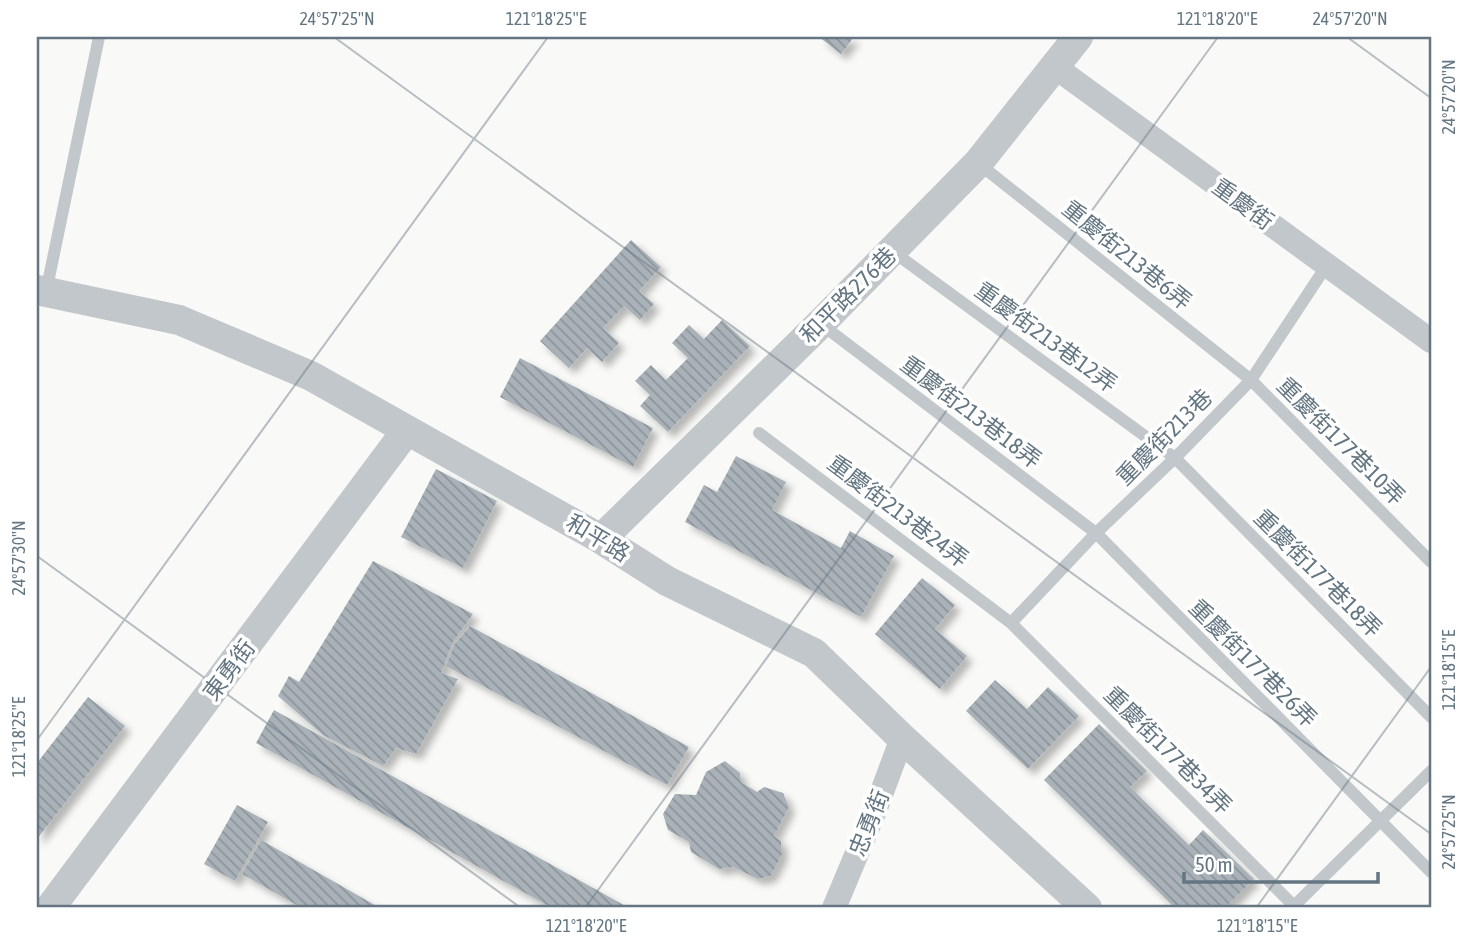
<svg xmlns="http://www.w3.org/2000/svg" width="1468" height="945" font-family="'Asap Condensed','Noto Sans TC',sans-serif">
<defs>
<pattern id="building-back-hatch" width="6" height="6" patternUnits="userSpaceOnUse" patternTransform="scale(1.75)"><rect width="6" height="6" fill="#a9b2b8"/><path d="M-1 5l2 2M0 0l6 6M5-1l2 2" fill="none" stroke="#8d959b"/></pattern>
<filter id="shadow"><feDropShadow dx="6" dy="6" stdDeviation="3.5" flood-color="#0004"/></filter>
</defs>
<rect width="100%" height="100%" fill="#f9f9f7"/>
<path fill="url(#building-back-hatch)" filter="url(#shadow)" d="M819,37H854L841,54Z
M631,240L661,267L639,291L654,304L640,320L624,306L603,328L619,343L602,362L587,348L569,368L540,341Z
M722,320L750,346L668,432L640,406L650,395L635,381L651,365L666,380L688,358L672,343L689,325L704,339Z
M520,358L653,428L633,467L500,397Z
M736,456L786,482L772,510L841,548L850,531L894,556L861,617L685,522L704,485L717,492Z
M436,469L497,501L463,568L401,537Z
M373,561L473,614L453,642L441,673L458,679L416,754L396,748L383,766L323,735L278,696L289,676L299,682Z
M922,578L955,605L935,629L967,656L940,689L875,634Z
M470,626L689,747L667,785L446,666L454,645Z
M995,680L1027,709L1048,687L1079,716L1028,769L966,711Z
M88,697L125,726L37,839V763Z
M274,710L629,908H552L256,743Z
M1099,724L1147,771L1130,787L1189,845L1203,830L1254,879L1225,908H1175L1044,780Z
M725,761L740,773L741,782L757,792L764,787L783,793L789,807L774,836L781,841L782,854L771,876L758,879L733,867L719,869L691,852L689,842L668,830L663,814L675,794L696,795L706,772Z
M237,805L268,822L235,881L204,864Z
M261,840L380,908H302L242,874Z"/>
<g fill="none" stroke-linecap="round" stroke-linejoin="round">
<path stroke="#c2c7cb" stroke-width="12" d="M978,163L1251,380L1431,562
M892,251L1175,458L1431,717
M46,292L99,37
M821,324L1096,533L1431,872
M759,433L1011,623L1294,906
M1011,623L1096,533L1175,458L1251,380L1327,265
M1292,908L1431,771"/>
<path stroke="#c2c7cb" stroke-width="24" d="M1055,67L1431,341
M834,908L876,808L902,738"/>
<path stroke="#c2c7cb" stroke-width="30" d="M37,290L179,320L311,376L601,539L667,581L814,653L902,738L1087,908
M601,539L821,323L978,163L1078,37
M50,908L407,430"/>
</g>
<path fill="none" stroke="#647682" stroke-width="2" stroke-opacity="0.45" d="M334,37L1431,834M1347,37L1431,98M37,556L521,908M37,740L548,37M585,908L1218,37M1256,908L1431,667"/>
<g text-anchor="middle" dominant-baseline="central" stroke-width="7" stroke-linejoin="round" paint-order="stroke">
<g font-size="23" fill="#647682" stroke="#fff">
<text transform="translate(1243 204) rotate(36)">重慶街</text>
<text transform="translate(1127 255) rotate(39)">重慶街213巷6弄</text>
<text transform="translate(848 295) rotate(-45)">和平路276巷</text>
<text transform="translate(1046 337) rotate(36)">重慶街213巷12弄</text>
<text transform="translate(971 412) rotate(37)">重慶街213巷18弄</text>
<text transform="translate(1164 437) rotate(-45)">重慶街213巷</text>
<text transform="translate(1341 441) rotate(45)">重慶街177巷10弄</text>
<text transform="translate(898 511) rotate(37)">重慶街213巷24弄</text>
<text transform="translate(598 538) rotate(31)">和平路</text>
<text transform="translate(1318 573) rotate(45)">重慶街177巷18弄</text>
<text transform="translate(1253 663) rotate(45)">重慶街177巷26弄</text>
<text transform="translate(229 670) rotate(-53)">東勇街</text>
<text transform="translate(1168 750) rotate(45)">重慶街177巷34弄</text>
<text transform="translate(869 823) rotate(-68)">忠勇街</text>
</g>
</g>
<rect width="1468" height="945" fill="none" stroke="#ffffff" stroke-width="77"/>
<path d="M1184 872v10h194v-10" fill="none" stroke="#647682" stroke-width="3.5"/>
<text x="1195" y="872" font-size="21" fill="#647682" stroke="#ffffff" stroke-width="5" paint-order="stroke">50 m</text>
<rect x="38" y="38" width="1392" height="868" fill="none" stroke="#647682" stroke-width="2.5"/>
<g font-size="18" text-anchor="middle" fill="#647682">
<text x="337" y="25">24°57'25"N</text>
<text x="546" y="25">121°18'25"E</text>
<text x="1217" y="25">121°18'20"E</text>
<text x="1350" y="25">24°57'20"N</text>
<text transform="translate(1449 97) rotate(-90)" y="6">24°57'20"N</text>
<text transform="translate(19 558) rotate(-90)" y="6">24°57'30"N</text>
<text transform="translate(1449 670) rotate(-90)" y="6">121°18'15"E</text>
<text transform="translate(19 737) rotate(-90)" y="6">121°18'25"E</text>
<text transform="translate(1449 832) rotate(-90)" y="6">24°57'25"N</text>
<text x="586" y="932">121°18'20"E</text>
<text x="1257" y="932">121°18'15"E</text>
</g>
</svg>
